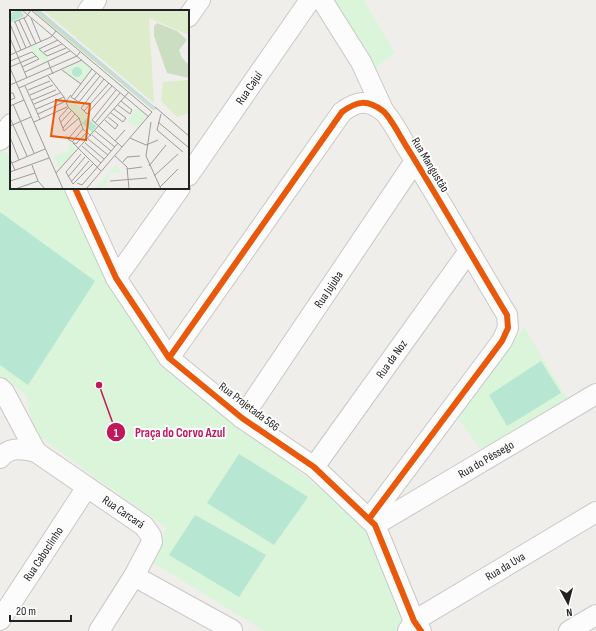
<svg xmlns="http://www.w3.org/2000/svg" width="596" height="631" font-family="'Sofia Sans Condensed',sans-serif">
<rect width="100%" height="100%" fill="#f0eeeb"/>
<path fill="#daf5da" d="M327,0H364L395,53L374,69Z
M0,149L11,156V188H60L63,190L82,220L118,300L163,367L224,417L284,459L360,521L369,534L404,618L396,631H264L149,560L167,528L93,476L33,431L26,394L0,377Z
M524,327L572,406L486,457L457,417Z"/>
<path fill="#b7e6d2" d="M0,212L95,281L28,385L0,365Z
M541,361L561,393L507,426L489,395Z
M239,454L308,497L274,545L207,503Z
M195,515L266,555L239,597L169,555Z"/>
<g fill="none" stroke-linecap="round" stroke-linejoin="round">
<g stroke="#c9c8c7" stroke-width="22">
<g id="minor">
<path d="M322,0L361,62L384,112"/>
<path d="M88,11L96,0"/>
<path d="M188,17L200,0"/>
<path d="M0,140L11,124"/>
<path id="s1" d="M188,176L310,0"/>
<path d="M75,188L116,278L169,358L242,418L314,467L375,525L414,621L421,631"/>
<path d="M116,278L180,188"/>
<path d="M169,358L342,112C357,101 367,99 383,111C390,116 402,140 408,149C442,204 474,260 507,315L508,328L502,341L369,519"/>
<path d="M0,388L4,392L36,452"/>
<path id="s2" d="M242,418L415,161"/>
<path id="s3" d="M0,458C10,446 23,449 36,452L144,526L151,536L152,542L134,576L99,631"/>
<path id="s4" d="M314,467L469,251"/>
<path id="s5" d="M375,525L596,394"/>
<path d="M134,576L232,630"/>
<path id="s6" d="M0,620L87,487"/>
<path id="s7" d="M408,631L414,621L596,512"/>
<path d="M569,631L596,615"/>
</g>
</g>
<use href="#minor" stroke="#fdfcfc" stroke-width="20"/>
<g stroke="#fff" stroke-width="8">
<path id="cycleway" d="M75,188L116,278L169,358L242,418L314,467L375,525L414,621L421,631
M169,358L342,112C357,101 367,99 383,111C390,116 402,140 408,149C442,204 474,260 507,315L508,328L502,341L369,519"/>
</g>
<use href="#cycleway" stroke="#e8590c" stroke-width="6"/>
</g>
<g text-anchor="middle" dominant-baseline="central" stroke-width="4" stroke-linejoin="round" paint-order="stroke">
<g font-size="12" fill="#222" stroke="#fff">
<text stroke="none"><textPath href="#s1" startOffset="107">Rua Cajuí</textPath></text>
<text transform="translate(430 165) rotate(59)">Rua Mangustão</text>
<text stroke="none"><textPath href="#s2" startOffset="155">Rua Jujuba</textPath></text>
<text stroke="none"><textPath href="#s4" startOffset="133">Rua da Noz</textPath></text>
<text transform="translate(249 407) rotate(37)">Rua Projetada 566</text>
<text stroke="none"><textPath href="#s5" startOffset="129">Rua do Pêssego</textPath></text>
<text stroke="none"><textPath href="#s3" startOffset="145">Rua Carcará</textPath></text>
<text stroke="none"><textPath href="#s6" startOffset="79">Rua Caboclinho</textPath></text>
<text stroke="none"><textPath href="#s7" startOffset="118">Rua da Uva</textPath></text>
</g>
</g>
<g transform="translate(10 10)">
<rect width="179" height="179" fill="#f0eeeb"/>
<path d="M33,0H179V25L139,8L144,93ZM179,70V103L167,107L151,91L153,72Z" fill="#ddeccb"/>
<path d="M22,0H28L145,100H143ZM147,13L167,21L177,30L169,40L172,48L179,55V68L157,63L144,26V16Z" fill="#cbdec1"/>
<path d="M26,35L37,46L40,51L35,53L22,42L21,37ZM72,51L82,60L70,74L53,60ZM60,88L88,117L81,125L59,98L57,92ZM127,98L137,106L127,118L117,110ZM55,124L66,141L49,159L44,147L60,140ZM106,155L111,162L99,164L96,176L86,178Z" fill="#daf5da"/>
<path d="M7,0H11L14,6L1,12L0,4ZM62 62a5 5 0 1 1 10 0a5 5 0 1 1-10 0ZM77,108L86,116L82,122L72,113Z" fill="#b7e6d2"/>
<path fill="none" stroke="#bfdbe3" stroke-width="2" d="M28,0L146,99"/>
<path fill="none" stroke="#9e9c9b" stroke-width="1" d="M12,0L139,107M21,0L142,102L76,179M14,8L26,34M21,8L31,32M9,10L21,36M4,12L16,7L21,0M5,12L16,38M0,14L11,40M0,28L17,68M48,30L29,39L37,46L56,38M34,42L52,34M0,45L41,27L46,21M0,51L22,42L29,49L12,57M38,52L43,64M0,57L26,46M0,58L53,179M82,59L61,87L69,92L90,66M52,60L71,74M15,62L60,41M38,66L54,87L58,97L69,108L73,119L81,126M94,69L71,98L77,104L102,76M0,75L67,46L70,42M15,76L30,109M9,78L72,50M18,80L40,71M106,80L82,110L112,137M0,83H3L5,88L0,90M20,85L43,75M22,90L46,80M64,90L86,63M3,94L24,143M24,94L50,83M108,95L120,104L122,100L111,91M0,96L14,90M145,97L179,126M58,98L49,108L54,121L69,108M26,99L54,87M74,101L99,73M101,103L113,112L116,108L104,99M28,104L56,91L61,85M151,104L147,120L173,142M0,108L17,146M95,110L105,119L108,115L98,107M24,112L57,97M51,112L61,101M141,112L136,146L151,179M148,112L178,137M85,113L110,83M71,114L58,129L66,134L77,122M0,116L21,107M53,118L65,104M85,121L105,137M82,125L101,141M0,127L9,150M120,128L136,135L148,130M78,129L98,145M105,131L115,120M62,132L73,119M63,133L91,161M75,133L94,149M72,136L91,153M71,144L56,162L63,174L83,154M105,146L117,157L119,179M0,149L5,160M113,152L117,147L130,146M2,153L35,139M22,155L28,171L35,179M139,156L156,135M117,159L132,157M0,162L39,148M46,163L119,82M144,166L168,144M58,167L75,147M0,171L25,163M100,171L137,168M61,172L79,151M67,173L72,175L108,133M150,177L168,159M5,179L28,171"/>
<path fill="#e8590c" fill-opacity="0.15" stroke="#e8590c" stroke-width="2" d="M46,90L80,94L76,130L41,126Z"/>
<rect width="179" height="179" fill="none" stroke="#222" stroke-width="2"/>
</g>
<path fill="none" stroke="#c2185b" stroke-width="1.5" d="M99 385L116 432"/>
<g fill="#c2185b" stroke="#fff" stroke-width="1.5">
<circle cx="99" cy="385" r="4"/>
<circle cx="116" cy="432" r="10"/>
</g>
<g font-size="12" text-anchor="middle" font-weight="bold" fill="#fff">
<text x="116" y="437">1</text>
</g>
<g font-size="13" text-anchor="middle" font-weight="bold" fill="#c2185b" stroke="#fff" stroke-width="4" stroke-linejoin="round" paint-order="stroke">
<text x="180" y="437">Praça do Corvo Azul</text>
</g>
<g transform="translate(568 603) rotate(173)" stroke="#ffffff" stroke-width="3" paint-order="stroke">
<path d="M0-3L7 15L0 10L-7 15Z" fill="#222222"/>
<text y="-6" font-size="11" font-weight="bold" text-anchor="middle" fill="#222222">N</text>
</g>
<path d="M10 615v6h61v-6" fill="none" stroke="#222222" stroke-width="2"/>
<text x="16" y="615" font-size="12" fill="#222222" stroke="#ffffff" stroke-width="3" paint-order="stroke">20 m</text>
</svg>
